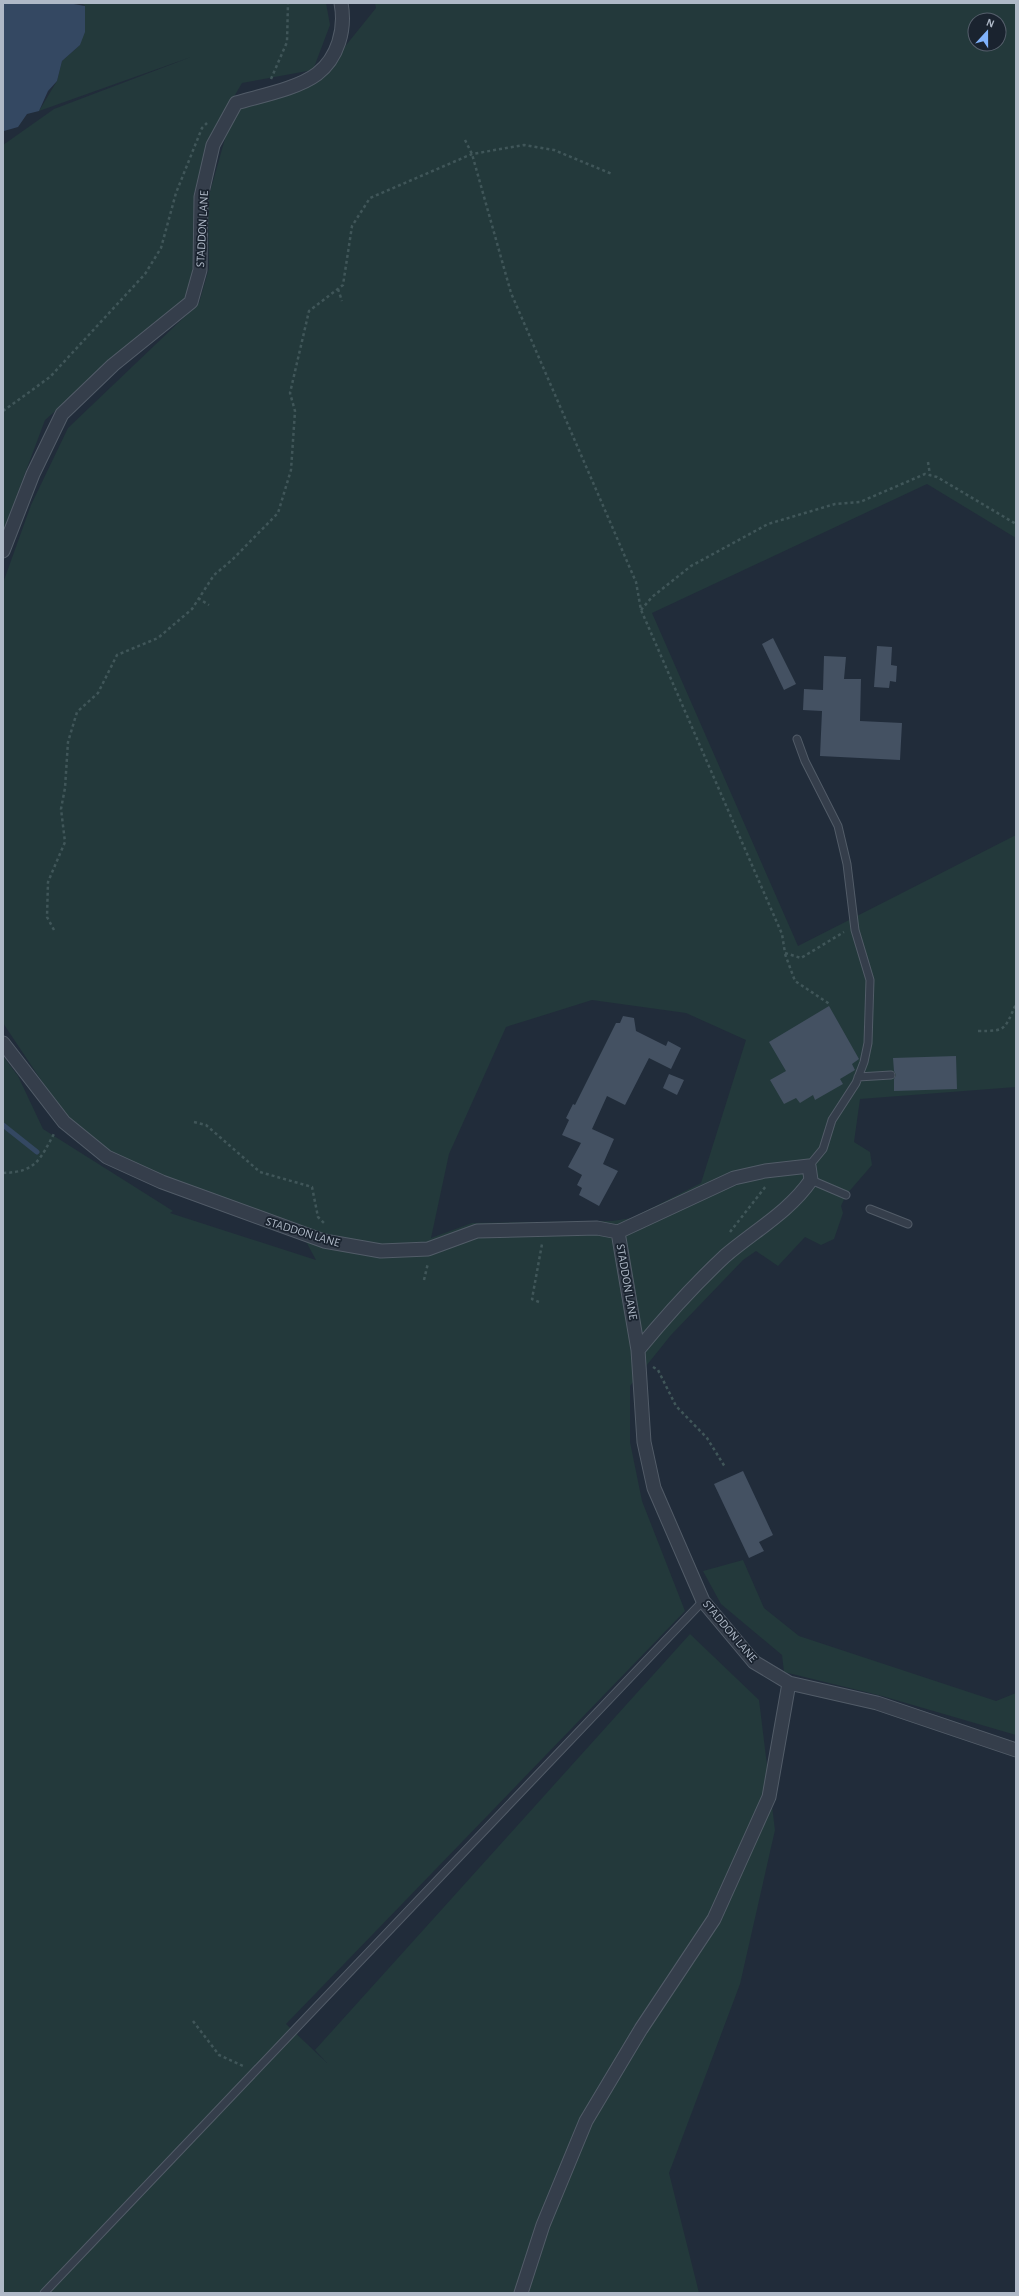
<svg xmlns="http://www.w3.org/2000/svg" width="1019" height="2296" font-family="'Alegreya Sans',sans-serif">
<rect width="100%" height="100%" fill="#212c3a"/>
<path fill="#23393b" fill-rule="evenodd" d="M82,3H326L330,25L313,70L242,83L208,141L194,194L193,268L185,299L45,420L3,532V145L54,109L191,57L39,111L57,81L62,61L80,45L85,6Z
M375,3H1016V538L927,484L652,613L798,946L1016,835V1087L860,1099L854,1142L870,1152L872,1165L846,1195L841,1206L843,1213L834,1239L821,1245L805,1237L778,1266L756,1251L743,1260L671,1335L630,1386V1442L642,1501L685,1611L286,2024L327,2063L315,2050L690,1634L759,1700L775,1830L740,1984L669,2173L699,2293H3V1056L18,1076L43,1129L173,1211L170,1213L316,1260L297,1225L164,1179L108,1152L65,1116L3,1023V583L31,505L68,428L199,303L209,268L208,199L228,128L242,106L318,80L376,8ZM975,20H999V44H975ZM592,1000L686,1013L746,1040L701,1183L632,1218L612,1221L472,1223L431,1238L449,1154L506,1027Z
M743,1560L764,1608L799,1636L996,1701L1016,1693V1735L882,1696L784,1672L782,1655L721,1604L703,1571Z"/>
<path fill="#344862" d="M3,3H68L85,6V32L80,45L62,61L57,81L48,91L39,111L27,114L18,127L4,131Z"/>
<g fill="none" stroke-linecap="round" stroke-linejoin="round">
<path stroke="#344862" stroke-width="5" d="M3,1125L37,1152"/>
</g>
<path fill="#445162" d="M773,638L796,684L784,690L762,644Z
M877,646L892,647L891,665L897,666L896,682L890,681L889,688L874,687Z
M824,656L846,657L844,679H861L860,721L902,723L900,760L820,756L822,711L803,710L804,689L823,690Z
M829,1006L859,1059L852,1064L855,1070L840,1079L843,1084L815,1100L813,1095L800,1103L796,1098L784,1104L770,1080L786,1071L769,1042Z
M623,1016L634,1018L636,1031L666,1046L668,1041L681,1048L671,1069L649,1058L625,1105L607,1096L592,1129L614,1139L603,1164L618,1171L599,1206L579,1195L582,1188L577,1185L582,1175L568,1167L581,1143L562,1135L569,1120L566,1118L573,1104L575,1105L616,1023H620Z
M956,1056L957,1089L894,1091V1079L896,1075L894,1071L893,1058Z
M669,1074L684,1080L677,1095L663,1088Z
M743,1471L773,1535L759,1542L764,1551L749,1558L714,1484Z"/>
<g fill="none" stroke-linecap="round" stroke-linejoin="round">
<g stroke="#525c68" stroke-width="9">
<path id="lane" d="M797,739L805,761L838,826L847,864L855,930L870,980L868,1043L864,1062L856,1083L832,1120L823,1149L809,1166
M858,1077L891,1075
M811,1180L846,1195
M870,1209L908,1224
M44,2293L703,1601"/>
</g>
<g stroke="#525c68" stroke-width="15">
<path id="street" d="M3,551L33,474L62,414L113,365L191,302L200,270L201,197L213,145L236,103C259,96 297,89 317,74C338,58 346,29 341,3
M3,1043L64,1122L107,1157L162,1182L324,1241L381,1251L428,1249L477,1231L597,1228L618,1232L638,1350L644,1442L654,1488L703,1601L754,1662L789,1683L877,1703L1016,1750
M618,1232L734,1178L765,1171L809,1166L811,1180C789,1212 754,1231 725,1256C694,1285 666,1316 638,1350
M521,2293L543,2225L586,2121L641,2029L714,1919L769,1797L789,1683"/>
</g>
<path stroke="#405659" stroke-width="2.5" stroke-dasharray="3 3" stroke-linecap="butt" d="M271,79L287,42L288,3
M465,140L472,154L511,293L636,582L641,610L782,934L785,953L801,958L844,932
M338,289L342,301
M3,411L50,377L145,274L161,248L176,193L202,128L207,123
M928,462L930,475
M198,598L209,605
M641,610L652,597L691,566L768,524L835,504L860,502L925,474L937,477L1016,524
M54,930L47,917L48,882L65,842L61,809L65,788L68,742L77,712L98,693L117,655L158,638L192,609L214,575L232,560L278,513L291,470L295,411L290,393L309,311L343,285L352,226L370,198L472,154L524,145L554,150L612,174
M785,954L795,981L831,1005
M978,1031C1007,1031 1004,1030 1016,1004
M194,1122L206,1125L260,1172L312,1187L318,1217L326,1225
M3,1173C37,1172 40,1159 55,1132
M730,1232L766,1186
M424,1280L428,1263
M539,1302L532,1299L542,1244
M653,1367L658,1370L676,1406L707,1438L725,1467
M193,2021L219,2055L245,2067"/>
<use href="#lane" stroke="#353e4b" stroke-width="7"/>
<use href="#street" stroke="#353e4b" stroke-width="13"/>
</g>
<g text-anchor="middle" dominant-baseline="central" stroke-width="3.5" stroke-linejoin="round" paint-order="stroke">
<g font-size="12" fill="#afb9c7" stroke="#1a232f">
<text transform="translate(202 229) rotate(-87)">STADDON LANE</text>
<text transform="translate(303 1232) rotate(17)">STADDON LANE</text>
<text transform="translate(627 1282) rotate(80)">STADDON LANE</text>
<text transform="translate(730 1631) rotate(50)">STADDON LANE</text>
</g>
</g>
<rect width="1019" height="2296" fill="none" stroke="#afb9c7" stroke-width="8"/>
<g transform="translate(987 32) rotate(21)"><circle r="19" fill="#1a232f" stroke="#565f6c"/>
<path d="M0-3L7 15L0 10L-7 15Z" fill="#80b2fb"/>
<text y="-6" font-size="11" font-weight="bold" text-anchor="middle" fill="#afb9c7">N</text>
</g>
</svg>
